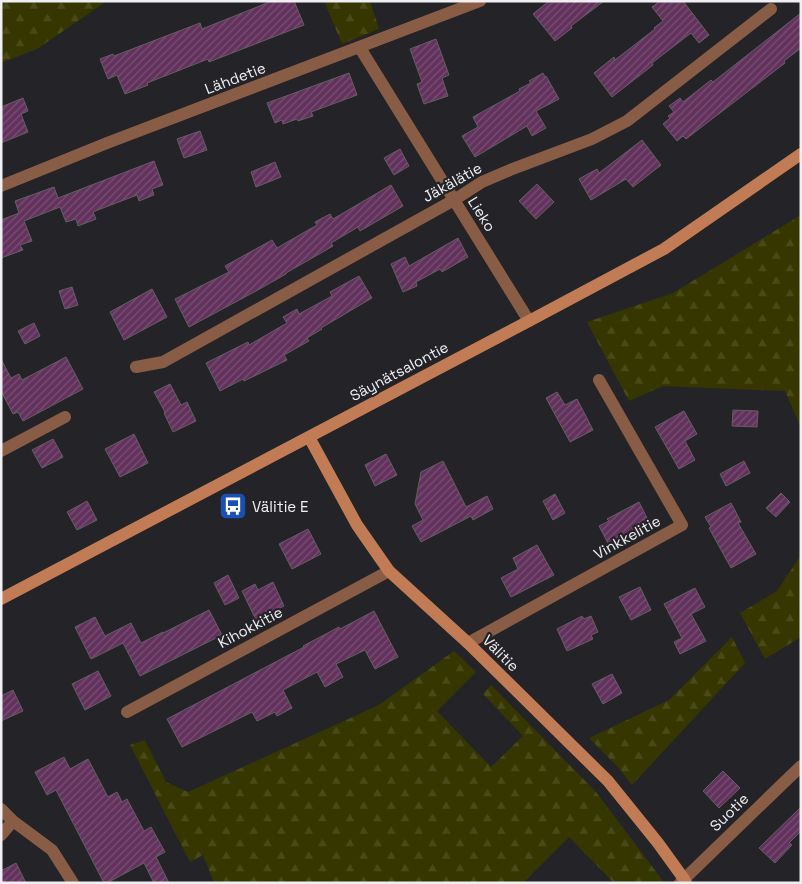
<svg xmlns="http://www.w3.org/2000/svg" width="802" height="884" font-family="'Space Grotesk',sans-serif">
<defs>
<pattern id="forest-firs" width="22" height="20" patternUnits="userSpaceOnUse" patternTransform="scale(1.25)"><rect width="22" height="20" fill="#363600"/><path d="M5 1l3.5 6h-7zM16 11l3.5 6h-7z" fill="#4a4a19"/></pattern>
<pattern id="building-hatch" width="6" height="6" patternUnits="userSpaceOnUse" patternTransform="scale(1.25)"><rect width="6" height="6" fill="#62325d"/><path d="M-1 1l2-2M0 6l6-6M5 7l2-2" fill="none" stroke="#795075"/></pattern>
</defs>
<rect width="100%" height="100%" fill="#242327"/>
<path fill="url(#forest-firs)" d="M1,1H107L37,49L1,63Z
M324,1H370L379,29L342,44Z
M801,215V428L785,391L663,386L629,401L587,322L673,293Z
M801,555V637L765,659L740,613L777,591Z
M732,637L745,663L632,785L619,768L589,738L669,700Z
M454,651L476,672L437,711L491,767L523,736L483,694L491,685L596,792L663,881L661,883H614L569,837L523,883H214L203,855L190,862L130,745L145,740L166,782L188,792L379,705Z"/>
<path fill="url(#building-hatch)" stroke="#645f63" d="M272,1H294L304,25L209,62L208,59L147,83L148,85L125,94L117,75L108,79L100,59L113,54L114,56L200,23L202,29Z
M549,1H604L571,26L572,28L555,41L533,14Z
M660,1H683L709,35L699,43L691,33L652,63L653,65L612,97L594,73L614,57L615,60L655,29L654,28L663,21L652,7Z
M801,13V48L784,61L785,63L686,139L683,136L677,141L663,124L670,118L668,116L674,112L669,106L680,98L683,102L711,80L713,82Z
M436,39L449,75L442,78L448,96L424,104L417,84L422,82L410,49Z
M349,73L357,95L311,112L313,116L298,121L297,119L283,124L282,120L275,123L267,103Z
M543,73L545,77L546,76L559,99L536,111L546,128L532,136L527,126L475,157L462,136L478,127L473,117L520,91L519,89L531,83L529,81Z
M23,98L28,111L21,114L28,132L1,143V107Z
M200,131L207,150L184,158L177,139Z
M642,140L661,165L633,187L626,179L591,200L579,179L597,169L599,173Z
M400,149L409,166L394,175L384,158Z
M154,161L163,185L152,189L154,195L139,201L137,195L103,208L93,212L96,219L78,226L76,219L66,222L60,207L24,221L32,241L20,245L23,250L1,258V220L19,213L15,201L54,187L58,198Z
M275,162L281,177L256,187L251,172Z
M537,184L554,202L536,219L519,201Z
M391,185L403,206L360,231L358,227L331,243L333,246L286,273V274L256,291L189,327L175,299L229,272L225,266L272,240L277,248L317,225L315,222L330,214L333,219Z
M458,238L468,257L442,272L440,269L416,282L417,286L403,292L391,264L405,257L409,266Z
M359,276L372,298L321,328L322,329L307,338L309,341L284,355L287,360L244,381L243,379L220,391L206,363L248,342L249,345L287,323L283,317L297,309L299,314L332,296L330,292Z
M72,287L78,305L65,309L59,291Z
M152,289L167,317L124,340L110,312Z
M34,323L40,336L25,344L18,331Z
M66,357L83,389L23,421L18,412L13,414L1,391V359L11,378L19,374L22,380Z
M170,384L181,405L187,402L196,421L173,432L164,413L165,412L154,392Z
M557,392L565,405L577,399L593,430L570,442L546,398Z
M733,410L758,411L757,427L732,426Z
M684,411L697,434L685,441L695,460L679,469L655,427Z
M134,434L148,463L120,477L105,449Z
M53,439L63,457L42,468L32,450Z
M386,454L397,475L375,486L365,465Z
M443,461L466,507L487,496L493,509L473,520L471,516L421,542L412,526L423,520L415,504L421,472Z
M744,461L750,473L726,486L720,474Z
M781,493L790,502L776,517L766,508Z
M555,494L565,513L553,520L543,501Z
M87,501L97,520L77,530L67,512Z
M639,502L651,526L610,547L599,526L609,521L607,519Z
M731,503L741,522L738,523L756,554L731,568L709,528L711,527L705,517Z
M308,529L321,554L292,569L279,544Z
M537,545L554,575L511,597L501,578L518,569L513,558Z
M228,575L239,598L225,605L214,583Z
M273,582L284,606L256,620L242,591L255,584L258,590Z
M640,587L651,610L631,620L619,597Z
M695,588L705,607L691,614L706,641L680,654L674,642L682,638L664,604Z
M209,610L222,635L140,676L123,643L91,659L75,627L95,617L105,636L131,623L141,643L163,632V633Z
M374,611L398,657L375,669L365,650L336,664L343,677L325,687L317,672L283,690L292,708L277,716L275,712L257,721L252,712L182,747L167,719L304,647L303,646L339,627L340,629Z
M582,616L584,619L591,616L598,632L591,635L593,639L567,651L557,629Z
M98,671L111,696L85,710L72,684Z
M612,674L622,693L603,704L592,684Z
M13,690L23,711L1,721V696Z
M64,757L70,769L88,759L108,797L117,792L122,802L127,799L144,831L151,827L165,852L156,857L169,883H154L144,863L107,883H104L56,790L47,795L35,772Z
M723,771L740,788L719,808L703,791Z
M801,807V831L789,843L792,845L775,863L759,848Z
M16,863L26,883H1V871Z"/>
<g fill="none" stroke-linecap="round" stroke-linejoin="round">
<path stroke="#895c45" stroke-width="12" d="M360,48L529,321
M1,186L107,143L480,1
M136,367L163,362L454,200L482,182L510,170L592,139L627,121L771,9
M1,451L65,417
M468,643L682,525L599,380
M127,712L389,571
M1,809L13,821L52,850L73,883
M1,835L13,821
M680,883L801,766"/>
<path stroke="#c27c55" stroke-width="12" d="M309,437L357,525L389,571L468,643L608,781L658,843L684,879L686,883
M1,599L529,321L664,249L801,154"/>
</g>
<defs>
<g id="bus-square" transform="scale(1.4375)"><rect x="-9" y="-9" width="18" height="18" rx="4" fill="#1a4fb4" stroke="#242327"/><path d="M-5-6H5V4H4V6H2V4H-2V6H-4V4H-5ZM-3.5-4V0h7V-4ZM-3.5 1.2v1.5H-2V1.2ZM2 1.2v1.5H3.5V1.2Z" fill="#fff"/></g>
</defs>
<g fill-rule="evenodd">
<use href="#bus-square" x="233" y="506"/>
</g>
<g text-anchor="middle" dominant-baseline="central" stroke-width="4.5" stroke-linejoin="round" paint-order="stroke">
<g font-size="15" fill="#f0eff3" stroke="#242327">
<text transform="translate(235 78) rotate(-21)">Lähdetie</text>
<text transform="translate(452 182) rotate(-29)">Jäkälätie</text>
<text transform="translate(482 214) rotate(58)">Lieko</text>
<text transform="translate(399 371) rotate(-28)">Säynätsalontie</text>
<text transform="translate(627 537) rotate(-29)">Vinkkelitie</text>
<text transform="translate(250 627) rotate(-28)">Kihokkitie</text>
<text transform="translate(501 653) rotate(45)">Välitie</text>
<text transform="translate(729 812) rotate(-44)">Suotie</text>
</g>
<g font-size="15" fill="#f0eff3" stroke="#242327" text-anchor="start">
<text x="252" y="506">Välitie E</text>
</g>
</g>
<rect width="802" height="884" fill="none" stroke="#f0eff3" stroke-width="5"/>
</svg>
